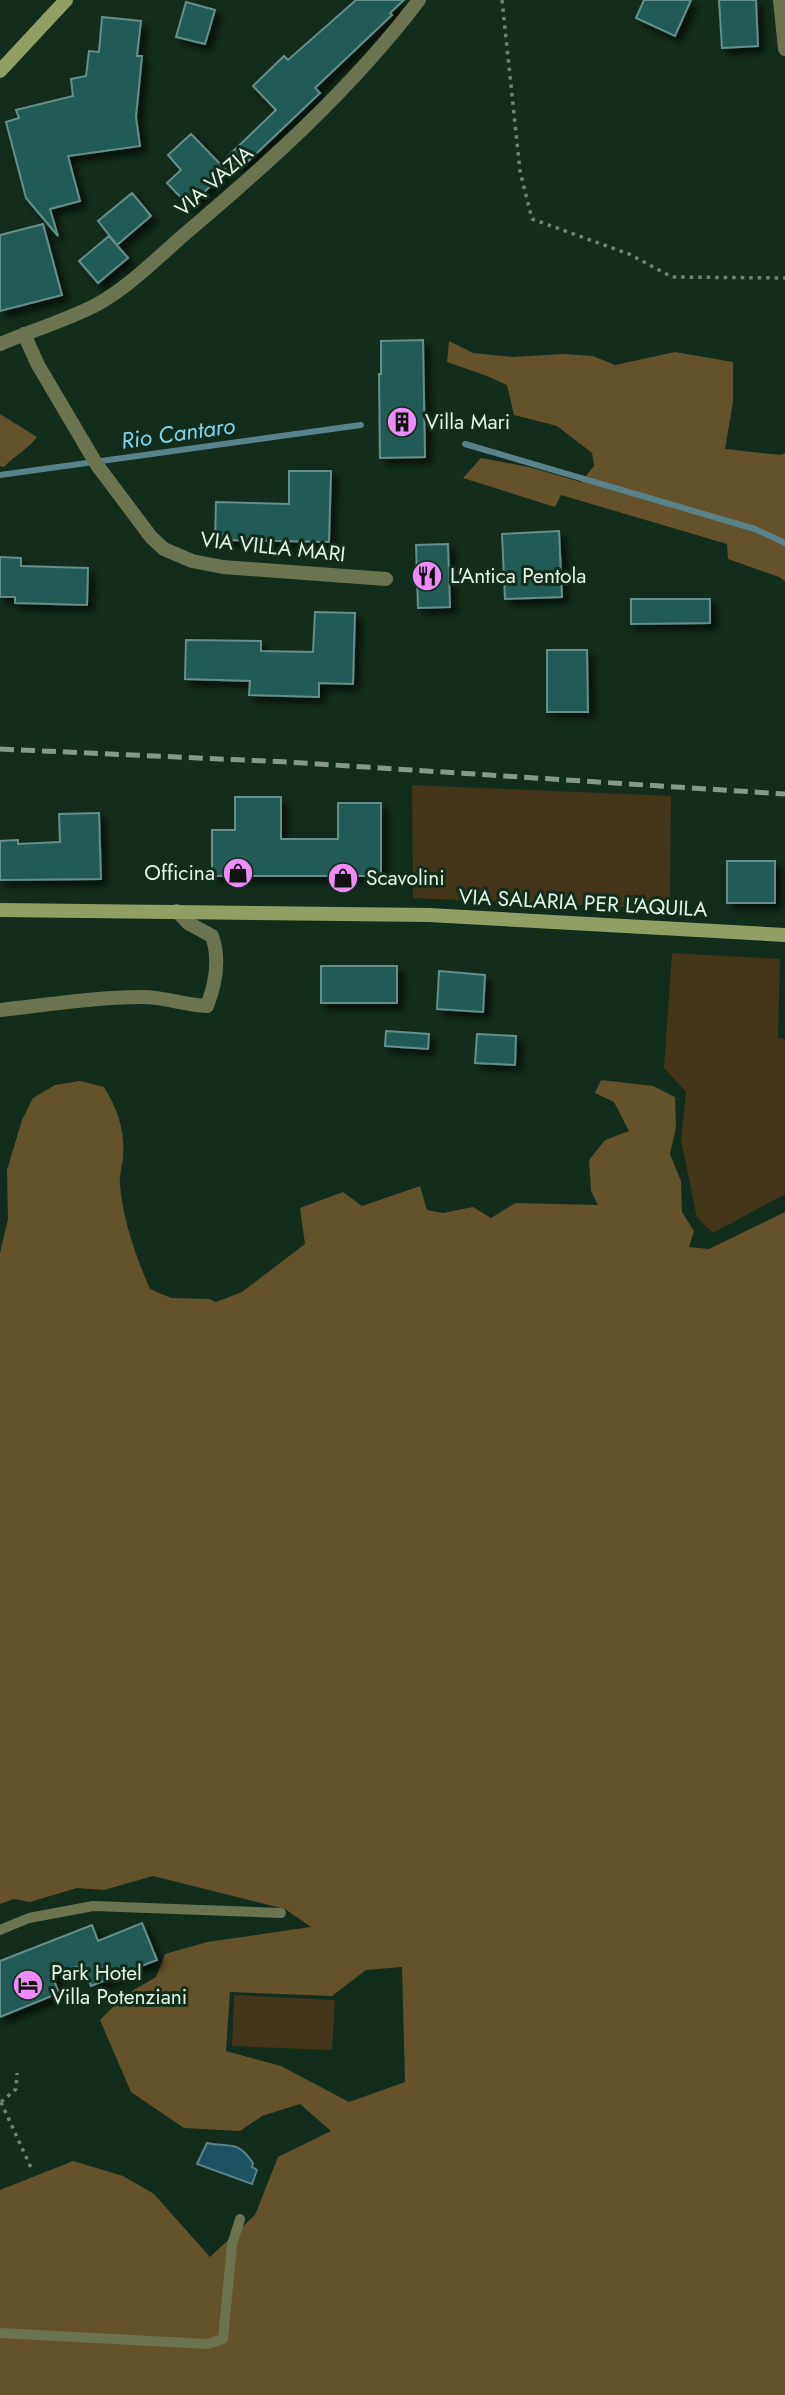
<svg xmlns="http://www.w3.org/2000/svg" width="785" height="2395" font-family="Jost,sans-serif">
<defs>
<filter id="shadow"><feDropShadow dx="6" dy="6" stdDeviation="3.5" flood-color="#0009"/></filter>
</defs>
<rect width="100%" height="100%" fill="#122d1b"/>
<path fill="#423518" d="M412,785L671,796L670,909L413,898Z
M672,953L780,959L778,1038L785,1039V1194L713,1233L697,1218L681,1140L686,1092L664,1068Z
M234,1995L335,2000L332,2050L232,2046Z"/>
<path fill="#64522b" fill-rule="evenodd" d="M449,341L473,353L512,357L564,354L593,356L615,365L675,352L733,362V402L725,449L781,455L785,453V581L779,577L728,559L727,544L561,495L555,507L463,478L481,458L529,467L581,482L594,466L592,453L557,426L514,415L507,385L487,376L447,362Z
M0,414L37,437C27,450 15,455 4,467L0,466Z
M601,1080L653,1086L675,1097L676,1127L670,1154L681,1181L682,1212L694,1231L689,1247L709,1249L785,1212V2395H0V2190L73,2161L123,2176L154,2194L210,2257L255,2215L278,2157L331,2131L300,2104L262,2116L240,2131L184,2128L131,2092L100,2020L125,1995L156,1977L165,1954L207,1942L311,1927L285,1909L153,1876L104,1890L77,1888L30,1902L14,1899L0,1904V1253L8,1219L7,1170L22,1120L33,1098L55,1085L80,1081L104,1087C118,1110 125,1130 123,1158C122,1167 119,1176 120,1185C123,1220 136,1257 150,1289L171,1298L209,1299L216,1302L242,1292L305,1244L300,1208L343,1192L362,1206L420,1186L427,1210L443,1213L473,1207L491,1218L515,1203L598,1205L591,1191L589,1160L605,1140L629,1131L614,1102L595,1093ZM402,1967L405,2082L349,2102L281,2066L226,2051L230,1992L332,1996L366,1970Z"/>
<path fill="#1e5262" stroke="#59838a" stroke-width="2" d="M207,2143C230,2148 237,2139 253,2163L252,2167L257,2170L252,2184L197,2164Z"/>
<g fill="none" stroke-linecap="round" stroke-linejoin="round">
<path stroke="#59838a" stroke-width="6" d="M465,444L755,529L785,543
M0,475L361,425"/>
</g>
<path fill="#205a54" stroke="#658f8a" stroke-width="2" filter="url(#shadow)" d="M356,0H404L390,13L392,15L315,88L320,93L240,169L228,156L276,110L253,86L284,56L288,60Z
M644,0H691L675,36L636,18Z
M719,0H756L758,46L722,48Z
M186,2L215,10L205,44L176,37Z
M102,17L141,21L137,56H142L136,117L140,146L68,156L80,201L50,209L58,236L26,198L6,122L19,118L16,110L73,96L71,79L86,76L89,51L99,52Z
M191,134L227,171L189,206L167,183L181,170L168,155Z
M132,193L151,216L117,245L98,221Z
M43,224L62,295L0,311V235Z
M109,236L128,258L98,283L79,261Z
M423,340L425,457L380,458L379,374H381V341Z
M289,471H331L329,542L215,540L216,502L289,504Z
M559,531L562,597L505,599L502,534Z
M448,544L450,607L418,608L416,545Z
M0,557L21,558V566L88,568L87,605L15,603V597H0Z
M631,599H710V623L631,624Z
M315,612L355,613L353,684L319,683V697L249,695L250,681L185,679L186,640L261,641V651L313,652Z
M547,650H587L588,712H547Z
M235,797H281V839H338V803H381V876H212V830H235Z
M99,813L101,879L0,880V841L18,840V844L60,842L59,814Z
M727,861H775V903H727Z
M321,966H397V1003H321Z
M439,971L485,975L483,1012L437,1009Z
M386,1031L429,1034L428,1049L385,1046Z
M477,1034L516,1036L515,1065L475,1063Z
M142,1923L157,1960L91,1986L82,1965L52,1976L59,1993L0,2017V1961L92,1925L98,1941Z"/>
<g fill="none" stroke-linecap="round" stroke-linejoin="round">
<path stroke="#6d8374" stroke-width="3.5" stroke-dasharray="3.5 5" stroke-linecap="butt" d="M502,0L520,171L532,219L629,254L672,277L785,278
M1,2102L32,2170
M1,2102L16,2089L17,2073"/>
<path stroke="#6b734f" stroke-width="10" d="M0,1930L29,1918L93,1906L281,1913
M0,2333L207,2344L223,2339L232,2245L240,2219"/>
<path stroke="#6b734f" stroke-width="14" d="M780,0L785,49
M24,334L38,365L97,465L151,537L164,549L192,561L223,567L386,579
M0,344C31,331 64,321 94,306C128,288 157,258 186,233C270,162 352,88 419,0
M0,1010C47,1005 94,997 142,997C166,997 184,1005 207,1006C216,983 220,959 212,936L188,923L177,911"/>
<path stroke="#929f64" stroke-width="14" d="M0,71L66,0
M0,910L429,915L785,935"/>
<path stroke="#859a8b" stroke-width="5" stroke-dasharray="14 7" stroke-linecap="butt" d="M0,749L287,762L785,794"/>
</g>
<defs>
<g id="building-disc" transform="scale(1.575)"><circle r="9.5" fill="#ed8cf9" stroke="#122d1b"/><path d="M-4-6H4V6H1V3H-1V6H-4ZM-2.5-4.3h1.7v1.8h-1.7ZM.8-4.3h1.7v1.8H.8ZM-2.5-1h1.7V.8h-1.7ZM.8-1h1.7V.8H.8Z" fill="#111"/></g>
<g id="restaurant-disc" transform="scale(1.575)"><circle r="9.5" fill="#ed8cf9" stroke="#122d1b"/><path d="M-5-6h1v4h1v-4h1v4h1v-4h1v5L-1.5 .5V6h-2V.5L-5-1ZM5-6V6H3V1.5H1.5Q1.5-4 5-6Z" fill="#111"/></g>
<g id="shop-disc" transform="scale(1.575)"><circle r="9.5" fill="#ed8cf9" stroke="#122d1b"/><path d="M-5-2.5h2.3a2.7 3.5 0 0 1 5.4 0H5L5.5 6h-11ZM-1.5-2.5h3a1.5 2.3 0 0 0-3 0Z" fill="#111"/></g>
<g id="hotel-disc" transform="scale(1.575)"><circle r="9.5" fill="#ed8cf9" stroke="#122d1b"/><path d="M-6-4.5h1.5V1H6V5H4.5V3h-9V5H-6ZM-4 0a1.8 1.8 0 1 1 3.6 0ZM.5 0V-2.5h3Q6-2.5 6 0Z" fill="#111"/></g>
</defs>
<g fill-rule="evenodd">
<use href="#building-disc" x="402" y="422"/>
<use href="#restaurant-disc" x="427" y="576"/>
<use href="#shop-disc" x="238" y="873"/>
<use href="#shop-disc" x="343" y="878"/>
<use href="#hotel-disc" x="28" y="1985"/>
</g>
<g text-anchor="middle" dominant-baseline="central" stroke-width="6" stroke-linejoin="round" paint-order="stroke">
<g font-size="21" fill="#e4f4e8" stroke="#122d1b">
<text transform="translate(214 181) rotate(-41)">VIA VAZIA</text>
<text transform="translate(273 547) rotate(6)">VIA VILLA MARI</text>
<text transform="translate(583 903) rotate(3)">VIA SALARIA PER L'AQUILA</text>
</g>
<g font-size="21" fill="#e4f4e8" stroke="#122d1b" text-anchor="start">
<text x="425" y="422">Villa Mari</text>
<text x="450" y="576">L'Antica Pentola</text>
<text x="215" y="873" text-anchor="end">Officina</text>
<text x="366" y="878">Scavolini</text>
<text x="51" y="1973">Park Hotel<tspan x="51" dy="24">Villa Potenziani</tspan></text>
</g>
<g font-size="23" font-style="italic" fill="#81d5f0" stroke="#122d1b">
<text transform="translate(178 433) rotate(-8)">Rio Cantaro</text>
</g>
</g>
</svg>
